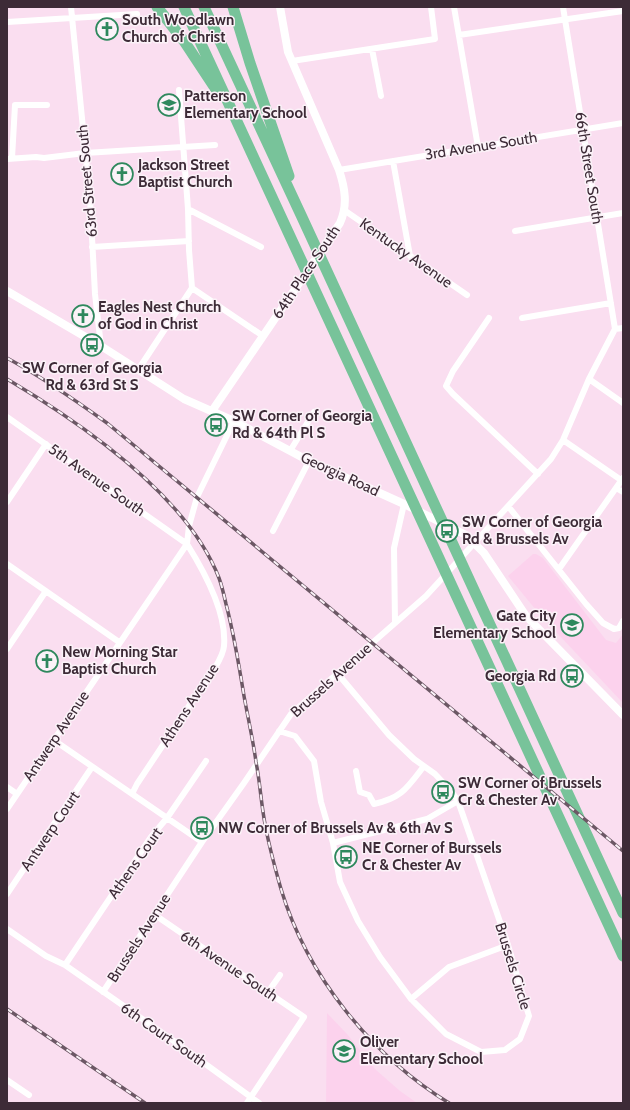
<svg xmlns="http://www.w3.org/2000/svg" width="630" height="1110" font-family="Cabin,sans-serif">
<rect width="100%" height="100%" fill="#fadef0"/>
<path fill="#fcd2ed" d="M533,554H536L543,558L606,640L616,643L623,634V703L541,616L508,576Z
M327,1013L347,1034L375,1069L400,1091L417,1103H326Z"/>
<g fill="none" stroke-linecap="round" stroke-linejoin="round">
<path stroke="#fff" stroke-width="6" d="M71,7L90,199L95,294L101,346
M454,7L478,147
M563,7L615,329
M7,22L137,14
M459,35L623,11
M372,49L381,96
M292,61L435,39L431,7
M12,158L15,105H47
M7,159L36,157L44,158L85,153L215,145
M393,161L410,256
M339,170L623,123
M188,209L261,247
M344,210L467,295
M515,231L623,213
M92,247L189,241
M192,288L263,336
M489,318L453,371L446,386L453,394L538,474
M522,318L611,303
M615,329L623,328
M138,370L192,288L189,250L188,209L179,90
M589,379L623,403
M7,417L187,544C204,571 227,613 224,646C223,660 200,691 191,703C173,730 155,757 137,784L132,794
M563,440L621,480
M290,451L314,412
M616,488L623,492
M7,502L46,444
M508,506L586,604L603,623L614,629L619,628L623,621
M273,531L309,461
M7,564L119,642
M559,569L623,478
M395,623L394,548L404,504
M7,649L46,591
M279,731L295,736L314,761L321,802L333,843L340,882L358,921L380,957L411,999L446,1034L481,1052L505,1050L520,1039L529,1016L508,945L458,801L451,791L435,774L414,759L389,735L338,674
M52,742L58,743L202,842
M356,771L360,792L369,795L374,804C402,798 407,788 424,766
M7,787L17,794
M7,809L187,544L189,526L197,497L234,421
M333,843L427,819L458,801
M7,894L92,767
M155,915L304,1017L247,1103
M7,929L46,956L65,965L171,1039L259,1103
M65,965L151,837L167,818L206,761
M103,992L202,842L244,783L291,714L426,596L551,459L563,440L589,379L615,329
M268,992L280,975
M411,999L449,967L508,945
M7,1080L29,1095"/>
<path stroke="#fff" stroke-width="8" d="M7,291L101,346L184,399L234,421L309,461L404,504L466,535L484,553L526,616L623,715
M212,411L340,223C348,205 345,188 339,170L288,52L280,7"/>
<path stroke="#78c39a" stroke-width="11" d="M157,7L184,41L219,94
M184,7L623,956
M204,7L301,215L623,913
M233,7L250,63L289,176"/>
<g stroke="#6c5865" stroke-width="3.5">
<path id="rail" d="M7,358C42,377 75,400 107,423L623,851
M7,379C81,423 187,495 219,578C222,586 224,595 226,604C234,634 239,665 244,696C248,718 253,740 256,762C260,782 261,803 265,824C269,846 275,868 281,889C307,976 372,1056 449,1103
M7,1009L145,1103"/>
</g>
<use href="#rail" stroke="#fbf2f8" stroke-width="2" stroke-dasharray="6" stroke-linecap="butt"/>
</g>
<defs>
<g id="church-ring" transform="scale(1.15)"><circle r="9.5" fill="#fbf2f8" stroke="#2e885d" stroke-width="1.5"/><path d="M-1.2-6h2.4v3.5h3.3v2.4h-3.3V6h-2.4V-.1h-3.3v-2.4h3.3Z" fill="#2e885d"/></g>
<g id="school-ring" transform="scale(1.15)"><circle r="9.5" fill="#fbf2f8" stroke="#2e885d" stroke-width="1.5"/><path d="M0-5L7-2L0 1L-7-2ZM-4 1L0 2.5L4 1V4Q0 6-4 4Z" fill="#2e885d"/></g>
<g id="bus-ring" transform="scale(1.15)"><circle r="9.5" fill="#fbf2f8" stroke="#2e885d" stroke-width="1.5"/><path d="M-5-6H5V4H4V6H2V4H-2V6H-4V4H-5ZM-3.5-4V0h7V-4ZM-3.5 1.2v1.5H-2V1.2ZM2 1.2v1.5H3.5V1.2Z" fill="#2e885d"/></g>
</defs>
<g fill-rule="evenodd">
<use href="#church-ring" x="107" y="29"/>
<use href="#school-ring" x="169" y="105"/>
<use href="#church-ring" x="122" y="174"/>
<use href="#church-ring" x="83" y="316"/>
<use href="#bus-ring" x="92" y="345"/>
<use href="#bus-ring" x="216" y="425"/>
<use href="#bus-ring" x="447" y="531"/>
<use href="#school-ring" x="572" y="625"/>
<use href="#church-ring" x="47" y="661"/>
<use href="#bus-ring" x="572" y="676"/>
<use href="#bus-ring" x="443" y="792"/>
<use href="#bus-ring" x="202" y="828"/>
<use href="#bus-ring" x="346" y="857"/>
<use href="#school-ring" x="344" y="1051"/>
</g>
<g text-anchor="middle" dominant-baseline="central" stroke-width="3" stroke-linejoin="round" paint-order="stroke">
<g font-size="15" font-weight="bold" fill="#3d2b37" stroke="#fbf2f8" text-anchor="start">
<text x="122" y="20">South Woodlawn<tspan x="122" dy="17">Church of Christ</tspan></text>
<text x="184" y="96">Patterson<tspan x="184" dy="17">Elementary School</tspan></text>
<text x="138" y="165">Jackson Street<tspan x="138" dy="17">Baptist Church</tspan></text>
<text x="98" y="307">Eagles Nest Church<tspan x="98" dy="17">of God in Christ</tspan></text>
<text x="92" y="368" text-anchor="middle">SW Corner of Georgia<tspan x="92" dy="17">Rd &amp; 63rd St S</tspan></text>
<text x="232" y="416">SW Corner of Georgia<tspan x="232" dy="17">Rd &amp; 64th Pl S</tspan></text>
<text x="462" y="522">SW Corner of Georgia<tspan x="462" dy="17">Rd &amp; Brussels Av</tspan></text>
<text x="556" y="616" text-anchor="end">Gate City<tspan x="556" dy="17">Elementary School</tspan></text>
<text x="62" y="652">New Morning Star<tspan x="62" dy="17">Baptist Church</tspan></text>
<text x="556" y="676" text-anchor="end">Georgia Rd</text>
<text x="458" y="783">SW Corner of Brussels<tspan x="458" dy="17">Cr &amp; Chester Av</tspan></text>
<text x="218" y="828">NW Corner of Brussels Av &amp; 6th Av S</text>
<text x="362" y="848">NE Corner of Burssels<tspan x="362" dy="17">Cr &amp; Chester Av</tspan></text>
<text x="360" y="1042">Oliver<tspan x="360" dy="17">Elementary School</tspan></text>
</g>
<g font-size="15" fill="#3d2b37" stroke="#fbf2f8">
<text transform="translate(481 146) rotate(-9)">3rd Avenue South</text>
<text transform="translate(589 168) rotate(81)">66th Street South</text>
<text transform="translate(87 181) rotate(-95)">63rd Street South</text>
<text transform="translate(406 253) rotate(35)">Kentucky Avenue</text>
<text transform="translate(306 272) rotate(-56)">64th Place South</text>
<text transform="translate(340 474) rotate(25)">Georgia Road</text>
<text transform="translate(97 480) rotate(35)">5th Avenue South</text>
<text transform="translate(331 680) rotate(-42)">Brussels Avenue</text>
<text transform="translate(189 705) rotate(-57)">Athens Avenue</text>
<text transform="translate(56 736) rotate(-56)">Antwerp Avenue</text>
<text transform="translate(50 831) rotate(-56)">Antwerp Court</text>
<text transform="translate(135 863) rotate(-55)">Athens Court</text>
<text transform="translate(139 938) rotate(-57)">Brussels Avenue</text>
<text transform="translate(229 966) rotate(34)">6th Avenue South</text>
<text transform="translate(513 966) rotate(73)">Brussels Circle</text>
<text transform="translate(164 1035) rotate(35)">6th Court South</text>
</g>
</g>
<rect width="630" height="1110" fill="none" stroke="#3d2b37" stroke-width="16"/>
</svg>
